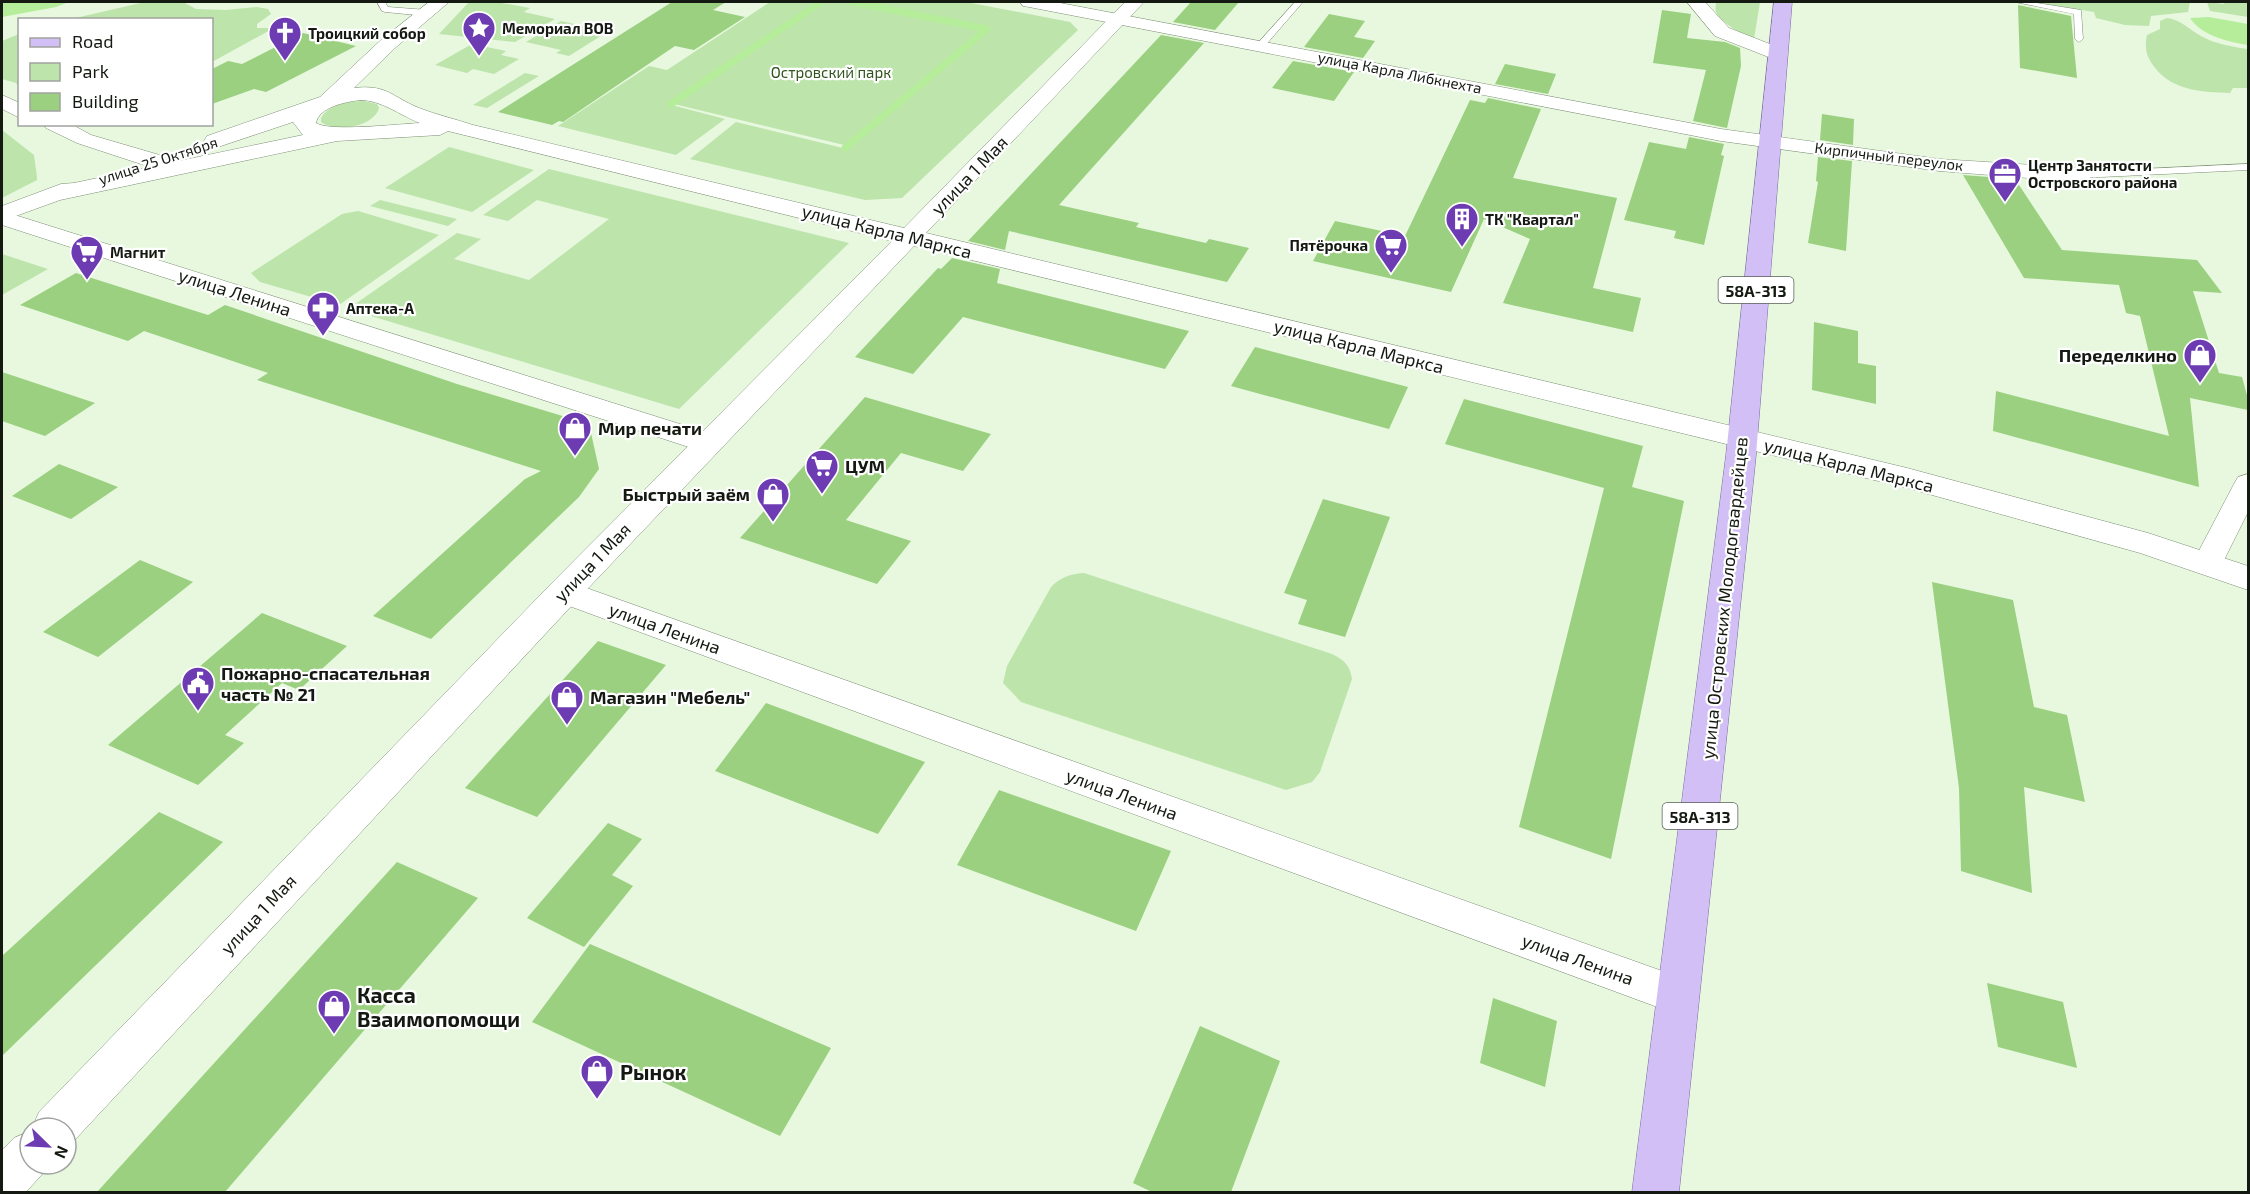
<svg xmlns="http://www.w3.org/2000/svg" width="2250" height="1194" font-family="'Exo 2',sans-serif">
<rect width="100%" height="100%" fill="#e7f8df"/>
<path fill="#bde4ab" d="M145,2H183L196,9L226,10L257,7L268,9L271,14L257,24V28H274L212,62V20L71,19Z
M469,2H496L530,8L524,12L555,19L515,42L439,34Z
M770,2H817L668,104L725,119L676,155L558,126L649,66L667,70Z
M821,2H845L982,30L844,145L674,104Z
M862,2H966L1070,22L1078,30L902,198L865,200L690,159L736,122L847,149L991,28Z
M1716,2H1760L1754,39C1745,37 1719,21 1716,12C1715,8 1716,5 1716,2Z
M2035,2H2190L2188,12L2151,16L2149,26L2125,25L2096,18L2094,12Z
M2207,2L2224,4L2225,2H2248V17L2210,11Z
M2167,18C2182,20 2188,29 2201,36C2215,44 2233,47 2248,49V88H2233L2230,93C2203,92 2174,91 2156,69C2147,58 2144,50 2147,35L2160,29V21Z
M561,21L597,29L601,27L612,29L569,56L556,53L561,50L526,42Z
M19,34V87L16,83L2,79V41Z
M472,44L506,51L501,55L519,59L494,74L473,69L467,73L435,65Z
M525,73L539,76L487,108L473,105Z
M364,101L377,104L379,108C374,127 335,133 321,122V118C329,104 348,101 364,101Z
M2,130L34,155L37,177V180L2,198Z
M449,147L534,170L472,212L385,188Z
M549,169L849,243L679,409L348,309L457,233L481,239L454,259L529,280L609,219L537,200L508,221L483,215Z
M380,200L457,219L448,226L370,206Z
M358,211L439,235L339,305L260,282L251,273L342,214Z
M2,254L48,269L2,295Z
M1084,573L1332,654C1344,660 1350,665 1352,679L1320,772L1312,782L1286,790L1021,702L1003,683L1007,666L1051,587C1061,577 1070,574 1084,573Z"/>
<path fill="#b5ed9a" d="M2,2H69L56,7L2,17Z
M2209,17L2248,24V45C2229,42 2202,36 2190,18Z"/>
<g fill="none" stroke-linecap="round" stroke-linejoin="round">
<path stroke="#b5ed9a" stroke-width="7" d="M671,104L821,2
M845,148L987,29L853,2"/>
</g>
<path fill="#9ad07f" d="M672,2H726L713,10L745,17L694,50L675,46L563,122L559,121L552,125L498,112Z
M1191,2H1239L1215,30L1173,22Z
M2018,5L2071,16L2077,78L2020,68Z
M1662,10L1691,14L1687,38L1725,42L1740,48L1741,66L1727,128L1693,121L1706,70L1653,63Z
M1329,14L1365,21L1354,37L1375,41L1363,58L1304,47Z
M303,33L356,46L266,92L254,89L212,104V69L228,61L242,64Z
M1161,35L1204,43L1059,205L1139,223L1136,227L1206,243L1209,239L1249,248L1227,282L1009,231L1005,250L968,241Z
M1293,61L1354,72L1334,101L1272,88Z
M1505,64L1556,74L1548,94L1495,84Z
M1488,98L1541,109L1513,178L1617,198L1593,288L1641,298L1633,332L1503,303L1530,239L1484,219L1451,292L1313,261L1335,221L1405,236L1470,100L1485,103Z
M1822,114L1854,119L1853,145L1820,140Z
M1689,137L1724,144L1721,155L1724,156L1704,245L1674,238L1676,231L1624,220L1649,142L1686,149Z
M1818,157L1852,161L1846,251L1808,243L1818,182L1816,181Z
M1963,175L2015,179L2062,250L2197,260L2222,293L2193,291L2219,373L2242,377L2248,399V410L2190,398L2199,487L1993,431L1996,391L2169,436L2140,316L2126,313L2119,285L2024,278Z
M952,258L1000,269L997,283L1189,331L1165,369L963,317L913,374L855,357L938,268L941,269Z
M76,273L208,315L225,305L457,384L589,424L599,469L579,497L431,639L373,616L525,479L541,471L257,380L268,373L144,331L128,341L20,305Z
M1814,322L1858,331V363L1876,366V404L1812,390Z
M1255,347L1408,387L1389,429L1231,386Z
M2,372L95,403L45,436L2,421Z
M865,397L991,434L963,471L901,453L846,520L911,541L877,584L740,538Z
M1464,399L1643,446L1632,487L1684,501L1611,859L1519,827L1604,488L1445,444Z
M59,464L118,487L71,519L12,496Z
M1323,499L1390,517L1345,637L1298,624L1307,600L1284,593Z
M140,560L193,582L98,657L43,632Z
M1932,582L2013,600L2034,707L2067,715L2085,802L2024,787L2032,893L1961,871L1959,788Z
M262,613L347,646L299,690L282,683L225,735L244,743L198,785L108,745Z
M598,641L666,665L537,817L465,788Z
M766,703L925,762L878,834L715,771Z
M999,790L1171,851L1136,931L957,865Z
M159,812L223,842L2,1056V956Z
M608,823L642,839L612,875L633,886L584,947L527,918Z
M397,862L478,898L225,1192H97Z
M590,944L831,1048L780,1136L532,1022Z
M1987,983L2063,1002L2077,1068L1998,1047Z
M1493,998L1557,1021L1545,1087L1480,1063Z
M1200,1026L1280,1061L1231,1192H1152L1133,1183Z"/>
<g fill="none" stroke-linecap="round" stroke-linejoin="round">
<g stroke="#7e8e76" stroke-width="1">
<path id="lane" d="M377,2H385L388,7L427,10L431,13L427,16L385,12L382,11Z
M1295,2H1303L1264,47H1258V43Z
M2015,2H2031L2081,10L2083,39L2079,42L2075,39L2074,14Z
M2248,164V170L2080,178L2075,175L2080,172Z"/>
</g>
<g stroke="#7e8e76" stroke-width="1">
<path id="street" d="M1020,2H1055L1721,129L1939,159L2080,168L2088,170L2091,175L2088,180L2080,182L1939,171L1721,141L1029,7L1023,6Z
M1687,2H1705L1729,28L1785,50L1788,54L1785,58H1771L1715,36Z
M2,95L20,103V118L2,109Z
M43,124H71L91,135L163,156L166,161L163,166L155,167L147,166L77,143L46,128Z
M2,211L718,436L722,443L718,450L708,452L698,450L2,225Z
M2248,474V512L2218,572L2207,575L2196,572L2192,564L2234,484L2238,477Z
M564,580L1679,977L1693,982L1699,996L1693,1010L1679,1015L553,600L548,592L553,584Z"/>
</g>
<g stroke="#7e8e76" stroke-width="1">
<path id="secondary" d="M429,2H449L395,48L354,88C387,84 392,97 419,108C437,115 455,119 473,125L904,228L1125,2H1144L926,233L1907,468L2148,533L2248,566V590L2140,553L1907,488L914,246L576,601L71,1144L66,1146V1128H32L39,1112L552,583L892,241L448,131L440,135L337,141L60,200L2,221V206L61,184L74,183L303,135L293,122L215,148L207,146L204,141L207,136L320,97L381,40ZM360,100C382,100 399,115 420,123C400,124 328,132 316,123C319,107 345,102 360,100Z
M30,1131V1164H49L46,1170L26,1192H2V1150L14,1138Z"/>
</g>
<g stroke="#7b69a1" stroke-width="1">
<path id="primary" d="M1774,2H1792L1756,455L1679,1192H1632L1726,455Z"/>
</g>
<use href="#lane" fill="#fff" fill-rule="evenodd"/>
<use href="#street" fill="#fff" fill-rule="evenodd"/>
<use href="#secondary" fill="#fff" fill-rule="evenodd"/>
<use href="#primary" fill="#d1bff5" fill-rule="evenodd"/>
</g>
<defs>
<g id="sight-pin" transform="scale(1.725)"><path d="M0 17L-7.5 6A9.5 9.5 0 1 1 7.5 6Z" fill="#6d3bb2" stroke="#fff"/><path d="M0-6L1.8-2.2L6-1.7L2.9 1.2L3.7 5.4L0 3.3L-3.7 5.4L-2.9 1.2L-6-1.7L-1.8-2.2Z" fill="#fff"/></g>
<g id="church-pin" transform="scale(1.725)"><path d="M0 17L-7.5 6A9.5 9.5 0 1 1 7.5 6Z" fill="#6d3bb2" stroke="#fff"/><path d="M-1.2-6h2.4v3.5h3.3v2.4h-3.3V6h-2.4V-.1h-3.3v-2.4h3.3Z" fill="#fff"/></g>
<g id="office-pin" transform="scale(1.725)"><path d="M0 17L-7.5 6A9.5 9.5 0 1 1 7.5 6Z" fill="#6d3bb2" stroke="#fff"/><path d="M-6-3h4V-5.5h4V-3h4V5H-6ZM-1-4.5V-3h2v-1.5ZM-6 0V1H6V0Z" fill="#fff"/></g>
<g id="building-pin" transform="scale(1.725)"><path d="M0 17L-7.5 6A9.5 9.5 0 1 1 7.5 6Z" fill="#6d3bb2" stroke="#fff"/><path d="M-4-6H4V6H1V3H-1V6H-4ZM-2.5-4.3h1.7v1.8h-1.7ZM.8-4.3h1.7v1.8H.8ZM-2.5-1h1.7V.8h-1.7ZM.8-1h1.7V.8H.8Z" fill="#fff"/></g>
<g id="supermarket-pin" transform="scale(1.725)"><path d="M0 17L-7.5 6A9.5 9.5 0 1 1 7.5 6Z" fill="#6d3bb2" stroke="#fff"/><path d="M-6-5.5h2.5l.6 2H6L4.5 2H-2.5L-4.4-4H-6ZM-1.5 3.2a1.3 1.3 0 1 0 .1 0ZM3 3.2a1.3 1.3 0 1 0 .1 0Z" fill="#fff"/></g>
<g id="pharmacy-pin" transform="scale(1.725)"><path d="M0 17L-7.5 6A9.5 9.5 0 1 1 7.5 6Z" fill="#6d3bb2" stroke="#fff"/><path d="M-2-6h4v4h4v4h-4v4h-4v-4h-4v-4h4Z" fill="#fff"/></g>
<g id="shop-pin" transform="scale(1.725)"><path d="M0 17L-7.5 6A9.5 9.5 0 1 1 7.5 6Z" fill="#6d3bb2" stroke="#fff"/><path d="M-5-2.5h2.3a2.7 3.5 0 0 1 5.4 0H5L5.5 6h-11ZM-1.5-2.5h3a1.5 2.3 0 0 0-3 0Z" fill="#fff"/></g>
<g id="civic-pin" transform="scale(1.725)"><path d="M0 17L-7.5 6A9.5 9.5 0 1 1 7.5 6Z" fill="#6d3bb2" stroke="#fff"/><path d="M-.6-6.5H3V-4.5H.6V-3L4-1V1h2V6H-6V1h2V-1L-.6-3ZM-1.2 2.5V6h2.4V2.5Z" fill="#fff"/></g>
</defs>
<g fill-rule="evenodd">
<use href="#sight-pin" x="479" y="28"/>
<use href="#church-pin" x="285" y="33"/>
<use href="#office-pin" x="2005" y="174"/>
<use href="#building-pin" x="1462" y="219"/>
<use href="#supermarket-pin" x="1391" y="245"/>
<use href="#supermarket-pin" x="87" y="252"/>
<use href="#pharmacy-pin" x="323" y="308"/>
<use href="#shop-pin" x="2200" y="355"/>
<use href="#shop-pin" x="575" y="428"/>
<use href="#supermarket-pin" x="822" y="466"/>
<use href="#shop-pin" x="773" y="494"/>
<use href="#civic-pin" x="198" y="683"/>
<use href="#shop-pin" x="567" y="697"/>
<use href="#shop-pin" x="334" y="1006"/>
<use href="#shop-pin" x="597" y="1071"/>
</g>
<g text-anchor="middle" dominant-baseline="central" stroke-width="4.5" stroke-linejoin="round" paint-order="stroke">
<g font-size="15" font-weight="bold" fill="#141a11" stroke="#fff" text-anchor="start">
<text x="502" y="28">Мемориал ВОВ</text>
<text x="308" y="33">Троицкий собор</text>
<text x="2028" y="165">Центр Занятости<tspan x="2028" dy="17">Островского района</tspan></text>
<text x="1485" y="219">ТК "Квартал"</text>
<text x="1368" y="245" text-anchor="end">Пятёрочка</text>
<text x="110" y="252">Магнит</text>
<text x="346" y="308">Аптека-А</text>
</g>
<g font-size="15" fill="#31531d" stroke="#fff">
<text x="831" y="72">Островский парк</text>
</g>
<g font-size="15" fill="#141a11" stroke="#fff">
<text transform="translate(1400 72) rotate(11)">улица Карла Либкнехта</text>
<text transform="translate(1889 156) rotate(7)">Кирпичный переулок</text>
<text transform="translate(158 160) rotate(-18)">улица 25 Октября</text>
</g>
<g fill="#fff" stroke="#5a5f58" stroke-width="1.5">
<rect x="1718.5" y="277" width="75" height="26" rx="4.5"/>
<rect x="1662.5" y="803" width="75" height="26" rx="4.5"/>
</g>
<g font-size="16" font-weight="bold" fill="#141a11">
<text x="1756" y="290">58А-313</text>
<text x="1700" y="816">58А-313</text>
</g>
<g font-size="18" fill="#141a11" stroke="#fff">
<text transform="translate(969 175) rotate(-46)">улица 1 Мая</text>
<text transform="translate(887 231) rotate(14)">улица Карла Маркса</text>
<text transform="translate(235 292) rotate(18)">улица Ленина</text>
<text transform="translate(1359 346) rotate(14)">улица Карла Маркса</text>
<text transform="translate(1849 465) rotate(14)">улица Карла Маркса</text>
<text transform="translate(592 562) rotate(-46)">улица 1 Мая</text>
<text transform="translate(1724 598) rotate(-84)">улица Островских Молодогвардейцев</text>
<text transform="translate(665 628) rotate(20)">улица Ленина</text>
<text transform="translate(1122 794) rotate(20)">улица Ленина</text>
<text transform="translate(258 914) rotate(-47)">улица 1 Мая</text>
<text transform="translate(1578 959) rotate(20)">улица Ленина</text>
</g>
<g font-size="18" font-weight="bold" fill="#141a11" stroke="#fff" text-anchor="start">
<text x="2177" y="355" text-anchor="end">Переделкино</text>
<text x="598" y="428">Мир печати</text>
<text x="845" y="466">ЦУМ</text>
<text x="750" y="494" text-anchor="end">Быстрый заём</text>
<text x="221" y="673">Пожарно-спасательная<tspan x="221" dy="21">часть № 21</tspan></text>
<text x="590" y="697">Магазин "Мебель"</text>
</g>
<g font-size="21" font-weight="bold" fill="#141a11" stroke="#fff" text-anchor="start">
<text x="357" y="994">Касса<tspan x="357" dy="24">Взаимопомощи</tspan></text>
<text x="620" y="1071">Рынок</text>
</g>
</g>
<rect width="2250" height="1194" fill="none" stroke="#141a11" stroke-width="6"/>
<rect x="18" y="18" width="195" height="108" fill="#ffffff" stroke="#a1a3a0" stroke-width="1.5"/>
<rect x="30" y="38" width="30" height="9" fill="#d1bff5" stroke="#a1a3a0" stroke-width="1.5"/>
<text x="72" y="48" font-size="18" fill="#141a11">Road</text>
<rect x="30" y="63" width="30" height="18" fill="#bde4ab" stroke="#a1a3a0" stroke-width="1.5"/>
<text x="72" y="78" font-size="18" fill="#141a11">Park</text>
<rect x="30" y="93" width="30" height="18" fill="#9ad07f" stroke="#a1a3a0" stroke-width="1.5"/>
<text x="72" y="108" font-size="18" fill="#141a11">Building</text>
<g transform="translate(48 1146) rotate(114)"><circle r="28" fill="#ffffff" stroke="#a1a3a0" stroke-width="1.5"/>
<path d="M0-4.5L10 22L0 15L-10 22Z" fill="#6d3bb2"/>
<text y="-9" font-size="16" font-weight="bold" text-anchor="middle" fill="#141a11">N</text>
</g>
</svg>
